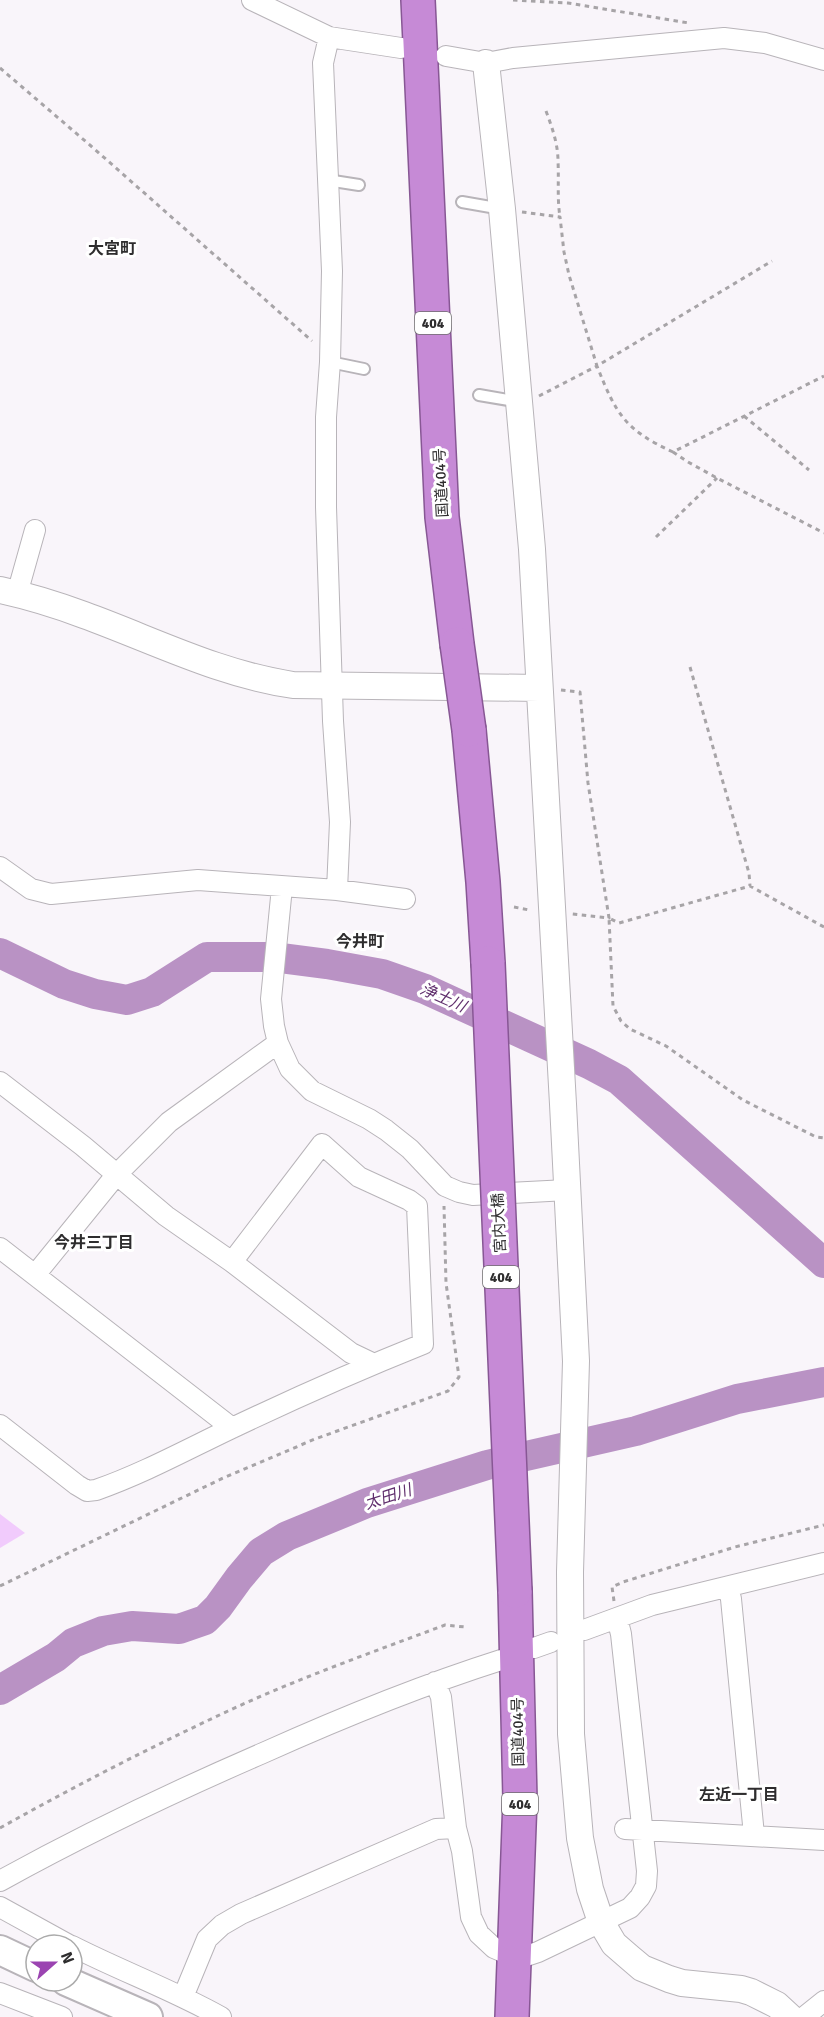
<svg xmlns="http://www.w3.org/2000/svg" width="824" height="2017" font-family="Signika,'Noto Sans JP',sans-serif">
<rect width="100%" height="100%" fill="#f9f5fa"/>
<path fill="#f1cbfc" d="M0,1514L25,1533L0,1548Z"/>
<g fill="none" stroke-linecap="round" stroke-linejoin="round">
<path stroke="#b992c4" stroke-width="30" d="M0,953L64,984L95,994L127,1000L152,992L207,957H273L327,964L382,974L425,989L589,1064L619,1080L824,1263
M0,1690L56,1657L73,1643L103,1631L132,1626L179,1629L205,1620L218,1607L239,1578L261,1552L287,1536L367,1503L487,1465L636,1431L737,1399L824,1382"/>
<g stroke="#b8b4b9" stroke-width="14">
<path id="service" d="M327,180L359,185
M462,202L502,209
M330,362L364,369
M479,395L520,402"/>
</g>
<g stroke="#b8b4b9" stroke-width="22">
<path id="minor" d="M252,0L329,37L401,48
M329,37L323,63L332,271L330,362L326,417V507L333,721L340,822L337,890
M446,56L486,63L513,58L724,38L765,43L824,60
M17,594L35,530
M0,867L31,889L51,894L198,880L337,890L405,899
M282,887L271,999L274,1026L278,1043L290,1069L312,1091L369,1119L386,1130L410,1149L445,1186L459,1192L473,1195L567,1190
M0,1082L83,1146L166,1216L232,1262L351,1353L374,1364
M0,1248L232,1428
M35,1275L117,1174L169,1122L278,1043
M0,1425L77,1485L87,1491L96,1490C142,1474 186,1450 230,1429C293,1399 358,1370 423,1344L417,1206L409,1200L359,1177L322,1144L232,1262
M728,1587L731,1599L754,1835
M584,1630L652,1605L824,1563
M534,1648L551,1642
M435,1682L441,1697L456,1828L462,1851L471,1917L479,1934L494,1948L515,1957L526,1956L538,1952L630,1908L640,1897L646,1886L647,1871L621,1634L617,1618
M625,1829L824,1840
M0,1881C85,1834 173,1792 263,1753C341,1718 419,1686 501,1660
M0,1907L69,1945
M72,1946C121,1971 173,1990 221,2017
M0,1993L62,2017
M183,1997L207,1939L222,1925L241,1914L436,1829L456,1828
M804,2017L824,2001"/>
</g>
<g stroke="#b8b4b9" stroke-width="28">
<path id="tertiary" d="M486,63L502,209L532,549L563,1104L576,1361L570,1572L571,1734L580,1838L590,1889L601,1922L614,1944L629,1957L642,1968L669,1979L682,1983L741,1989L751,1992L777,2005L790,2017
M0,590C28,596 57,605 84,615C153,640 219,674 293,685L539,688"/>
</g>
<g stroke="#b8b4b9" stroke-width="32">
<path id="secondary" d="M0,1950L36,1967
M66,1981L148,2017"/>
</g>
<g stroke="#875794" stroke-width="36">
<path id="trunk" d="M418,0L442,517L457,644
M469,730L483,882L488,963
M512,2017L520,1799L515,1591"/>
</g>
<path stroke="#a7a4a7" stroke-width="3" stroke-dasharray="4.5 4.5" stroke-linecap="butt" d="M513,0L568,3L689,23
M0,68L91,146L312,341
M546,111C552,127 558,144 558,161C559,181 557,198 560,217
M522,212L560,217L564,252L569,275L597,366L772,261
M539,396L597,366C616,414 625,430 673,452L824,376
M744,416L809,470
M673,452L688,462L717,478L824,533
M656,537L717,478
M690,667L749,873L750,886
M561,690L580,692L588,783L609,918L572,914
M514,907L529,910
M824,927L750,886L619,923L609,918L613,1006L621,1021L630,1029L666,1046L743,1100L816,1137L824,1138
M0,1586L221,1479L315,1439L448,1391L459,1377L446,1283L444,1206
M614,1601L612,1587L623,1582L735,1547L824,1525
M0,1828C75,1786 151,1747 228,1711C299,1678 373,1652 445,1625L465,1627"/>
<use href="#service" stroke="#fff" stroke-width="10"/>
<use href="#minor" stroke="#fff" stroke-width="20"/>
<use href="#tertiary" stroke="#fff" stroke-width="26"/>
<use href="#secondary" stroke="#fff" stroke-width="28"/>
<use href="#trunk" stroke="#c68ad6" stroke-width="33"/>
<g stroke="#875794" stroke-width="36" stroke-linecap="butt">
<path id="trunk-bridge" d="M457,644L469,730
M488,963L515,1591"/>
</g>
<use href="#trunk-bridge" stroke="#c68ad6" stroke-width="33"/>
</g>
<g text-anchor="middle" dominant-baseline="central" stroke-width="6" stroke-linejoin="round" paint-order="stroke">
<g fill="#fff" stroke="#6d6c6d" stroke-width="1.5">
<rect x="415" y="312" width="36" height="22" rx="4.5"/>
<rect x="483" y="1266" width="36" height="22" rx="4.5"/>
<rect x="502" y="1793" width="36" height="22" rx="4.5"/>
</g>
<g font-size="14" font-weight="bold" fill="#2e2d2e">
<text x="433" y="323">404</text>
<text x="501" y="1277">404</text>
<text x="520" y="1804">404</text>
</g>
<g font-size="15" fill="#2e2d2e" stroke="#fff">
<text transform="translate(441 483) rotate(-93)">国道404号</text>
<text transform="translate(499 1223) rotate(-93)">宮内大橋</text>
<text transform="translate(518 1732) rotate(-91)">国道404号</text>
</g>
<g font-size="16" font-weight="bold" fill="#2e2d2e" stroke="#fff">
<text x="112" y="249">大宮町</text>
<text x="360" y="942">今井町</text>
<text x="94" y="1243">今井三丁目</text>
<text x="739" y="1795">左近一丁目</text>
</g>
<g font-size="16" font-style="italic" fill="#602f6d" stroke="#fff">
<text transform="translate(443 998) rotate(24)">浄土川</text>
<text transform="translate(388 1497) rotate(-18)">太田川</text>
</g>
</g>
<g transform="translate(54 1963) rotate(69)"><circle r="28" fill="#ffffff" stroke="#ababab" stroke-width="1.5"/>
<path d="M0-4.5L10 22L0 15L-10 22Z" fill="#9b44b1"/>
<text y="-9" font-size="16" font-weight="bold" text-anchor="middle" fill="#2e2d2e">N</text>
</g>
</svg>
